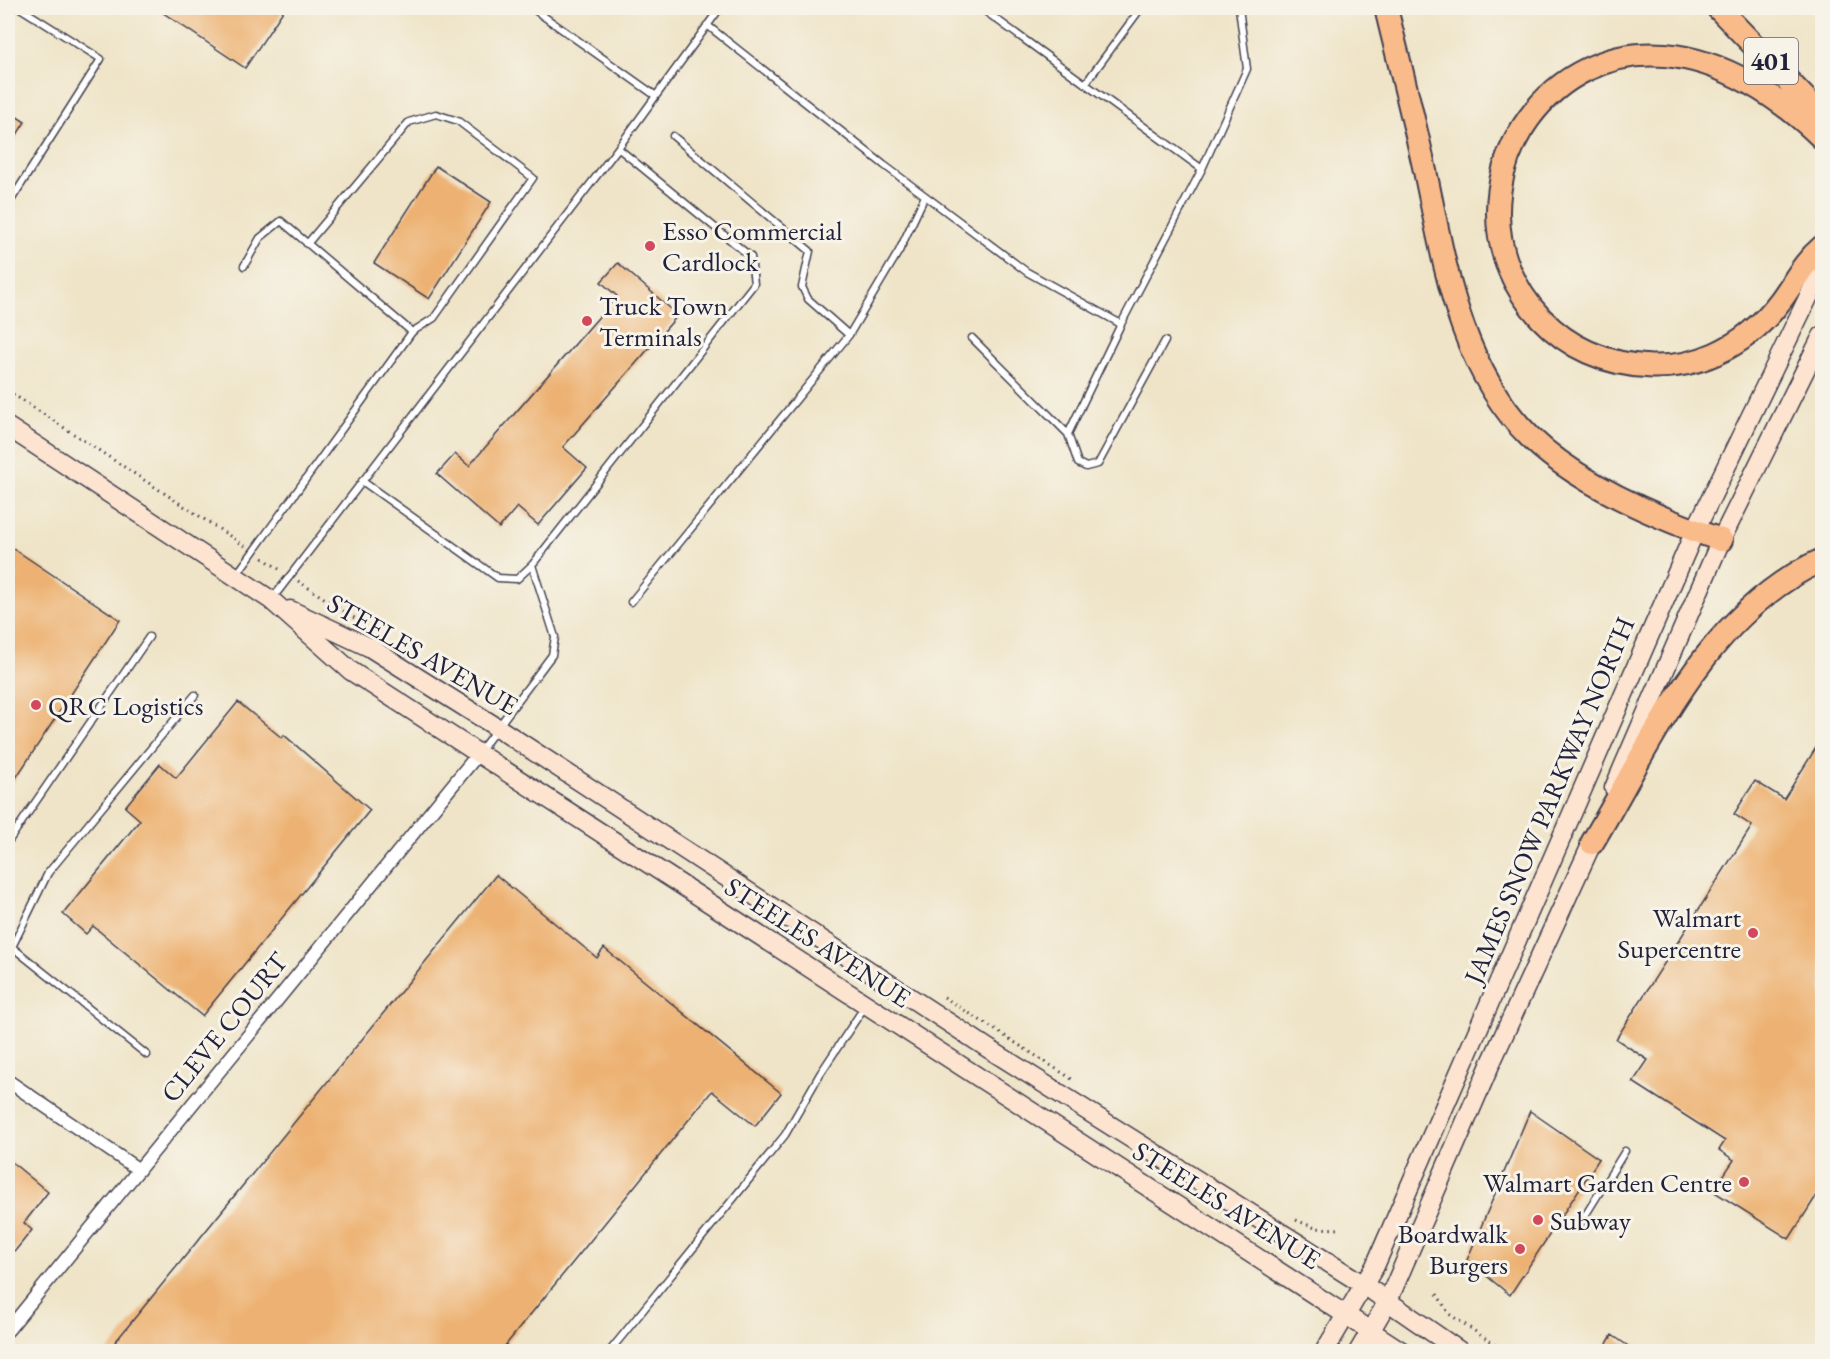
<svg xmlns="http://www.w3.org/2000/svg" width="1830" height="1359" font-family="'EB Garamond',serif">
<rect width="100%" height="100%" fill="#f7f3e8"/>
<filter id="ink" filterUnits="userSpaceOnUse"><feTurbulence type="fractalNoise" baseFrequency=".0167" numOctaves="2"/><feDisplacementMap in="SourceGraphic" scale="12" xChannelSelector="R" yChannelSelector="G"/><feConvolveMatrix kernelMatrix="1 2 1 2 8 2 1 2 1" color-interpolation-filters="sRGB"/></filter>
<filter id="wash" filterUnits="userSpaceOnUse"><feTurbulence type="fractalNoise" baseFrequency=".008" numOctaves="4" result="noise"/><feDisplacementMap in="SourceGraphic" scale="24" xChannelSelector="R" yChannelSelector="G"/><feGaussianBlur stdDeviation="1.35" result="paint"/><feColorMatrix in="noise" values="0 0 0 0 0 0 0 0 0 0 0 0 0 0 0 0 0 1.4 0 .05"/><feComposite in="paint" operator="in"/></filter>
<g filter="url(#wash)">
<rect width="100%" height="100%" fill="#efe4c8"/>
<g id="blocks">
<path fill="#edb273" d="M156,8H285L245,68Z
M8,111L25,122L8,149Z
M436,166L491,202L429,299L374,263Z
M618,263L678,315L563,447L587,468L538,525L517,507L499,528L437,474L455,454L469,466L617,296L601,282Z
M8,545L120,620L8,790Z
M238,702L282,738L284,735L370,810L202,1016L93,926L86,934L63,914L140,820L125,807L160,764L176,778Z
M1822,738V1187L1789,1239L1713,1191L1734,1160L1719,1150L1725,1141L1633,1082L1648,1060L1616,1039L1752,826L1734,814L1755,781L1784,799Z
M496,875L597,958L604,948L781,1093L755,1126L712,1091L500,1352H107Z
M1530,1111L1599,1159L1510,1295L1467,1260Z
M8,1159L48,1192L24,1223L32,1230L15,1251L8,1246Z
M1612,1335L1637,1352H1602Z"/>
</g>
</g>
<g filter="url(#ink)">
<use href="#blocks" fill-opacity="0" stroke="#413f50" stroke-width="1.5"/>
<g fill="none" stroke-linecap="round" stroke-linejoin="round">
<g stroke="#413f50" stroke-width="9">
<path id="lane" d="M532,8L656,96
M981,8L1202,169
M707,25L884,165L1027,272L1121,324L1068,434L972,338
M1085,84L1141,8
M673,136L810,251L802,287L808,299L849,335
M618,148L720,8
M8,205L101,59L20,8
M307,244L409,122L436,114L458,121L533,178L434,318L412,332
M1121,324L1202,169L1247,69L1239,8
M1068,434L1078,463L1086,467L1098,464L1165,341
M237,574L412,332L281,221L260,238L244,266
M273,598L618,148L751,257L754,284L532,565L517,579L498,578L362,481
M631,602L849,335L899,251L925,196
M480,751L552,655L555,637L532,565
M8,842L149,637
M12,947L48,873L195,695
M8,953L12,947L147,1055
M1580,1224L1625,1151
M609,1352L785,1135L820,1074L865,1006"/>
</g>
<g stroke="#413f50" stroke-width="15">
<path id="street" d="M8,1081L139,1170
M8,1330L478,754"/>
</g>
<g stroke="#413f50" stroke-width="21">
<path id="secondary" d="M8,427L271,600L351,671L1403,1352
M290,610L369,647L498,728L989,1049L1364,1285L1461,1352
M1614,788L1721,540L1822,336
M1324,1352L1375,1266L1695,531L1822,269
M1358,1352L1388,1301L1490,1065L1598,830"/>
</g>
<g stroke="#413f50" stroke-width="26">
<path id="highway" d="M1386,8C1399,62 1413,116 1425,171C1445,265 1459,367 1530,437C1579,485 1658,518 1721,540
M1718,8L1822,116
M1822,138C1781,98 1724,60 1665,55C1551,45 1467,164 1509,269C1524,305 1552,336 1588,352C1628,370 1675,372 1715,354C1742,342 1764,323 1781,300C1795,281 1804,262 1822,247
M1592,843C1653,740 1707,612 1822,560"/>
</g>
<path stroke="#413f50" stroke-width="3" stroke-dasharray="1.5 4.5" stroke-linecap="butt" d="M8,391L245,546
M263,558L282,571
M298,581L365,625
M944,997L1075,1081
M1296,1220L1315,1228L1340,1229
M1437,1294L1449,1314L1506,1352"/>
<use href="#lane" stroke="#fff" stroke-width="6"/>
<use href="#street" stroke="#fff" stroke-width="12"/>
<use href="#secondary" stroke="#fde4d1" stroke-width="18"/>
<use href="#highway" stroke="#fabb8b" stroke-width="22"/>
</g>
</g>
<g fill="#d1495b" stroke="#f7f3e8" stroke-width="2">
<circle cx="650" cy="246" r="6"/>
<circle cx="587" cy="321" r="6"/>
<circle cx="36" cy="705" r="6"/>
<circle cx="1753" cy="933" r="6"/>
<circle cx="1744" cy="1182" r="6"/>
<circle cx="1538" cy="1220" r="6"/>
<circle cx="1520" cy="1249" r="6"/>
</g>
<g text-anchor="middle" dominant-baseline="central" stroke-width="6" stroke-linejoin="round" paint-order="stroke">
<rect fill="#f7f3e8" stroke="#62616f" stroke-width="1.5" x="1744" y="38" width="54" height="46" rx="4.5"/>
<g font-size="26" font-weight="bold" fill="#22223b">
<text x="1771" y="61">401</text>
</g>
<g font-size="27" fill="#22223b" stroke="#f7f3e8" text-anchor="start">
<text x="662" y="230">Esso Commercial<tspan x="662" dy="31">Cardlock</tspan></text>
<text x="599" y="305">Truck Town<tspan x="599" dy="31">Terminals</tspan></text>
<text x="48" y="705">QRC Logistics</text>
<text x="1741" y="917" text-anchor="end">Walmart<tspan x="1741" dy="31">Supercentre</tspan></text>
<text x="1732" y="1182" text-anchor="end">Walmart Garden Centre</text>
<text x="1550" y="1220">Subway</text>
<text x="1508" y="1233" text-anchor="end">Boardwalk<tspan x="1508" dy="31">Burgers</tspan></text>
</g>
<g font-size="27" fill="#22223b" stroke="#f7f3e8">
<text transform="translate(423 654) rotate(30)">STEELES AVENUE</text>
<text transform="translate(1549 800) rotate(-67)">JAMES SNOW PARKWAY NORTH</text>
<text transform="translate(818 942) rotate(33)">STEELES AVENUE</text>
<text transform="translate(224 1027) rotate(-51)">CLEVE COURT</text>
<text transform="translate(1227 1205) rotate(32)">STEELES AVENUE</text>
</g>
</g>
<rect width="1830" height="1359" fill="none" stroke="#f7f3e8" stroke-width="30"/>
</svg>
